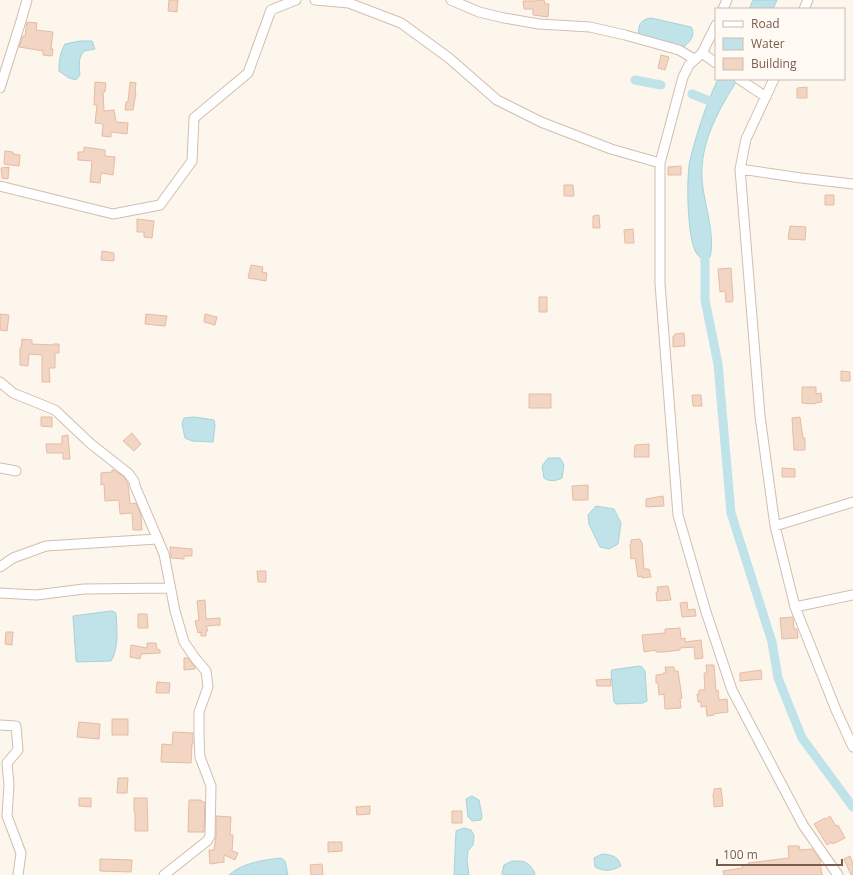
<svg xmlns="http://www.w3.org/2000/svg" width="853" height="875" font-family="'Open Sans',sans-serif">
<rect width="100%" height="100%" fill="#fdf6ec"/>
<path fill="#bfe3e8" stroke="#a5d3da" d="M753,0H777L773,9H749Z
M651,18L691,27C694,31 693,35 691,39C689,43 684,48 679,48C669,47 649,38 639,35C637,26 641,19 651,18Z
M80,41H92L95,49L84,51C78,58 79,66 80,75L76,80L69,78L59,71C59,60 60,53 65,44Z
M718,79H738C719,109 700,142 702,178C703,201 716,235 710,257C705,260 700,259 697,254C687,241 686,177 690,160C696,135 707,102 718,79Z
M195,417L214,420L215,426L213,442L192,441L185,438L182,424L184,418Z
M548,458H560L564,465L562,478C556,481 550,482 544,478L542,466Z
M596,506L614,509L621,523L618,544L609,549L600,547L589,524L588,515Z
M111,611L115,612L116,614C117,629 119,648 111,661L77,662L76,661L73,616Z
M639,666L642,667L645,671L647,701L643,703L616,704L614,702L611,672L612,670Z
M472,796L479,800L482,816L481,820L472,821L468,817L466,799Z
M464,828L471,830L474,835L473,845L468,851L467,860L469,875H454L456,831Z
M602,854C612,855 618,856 621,866C612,871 604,872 595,867L594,858Z
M281,858L285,861L288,875H229C242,863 263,860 281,858Z
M512,861C525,861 528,861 535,873L534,875H503L502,873L504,865Z"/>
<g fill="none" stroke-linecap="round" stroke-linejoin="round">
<path stroke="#bfe3e8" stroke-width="9" d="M635,80L661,85
M692,94L717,104
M704,248L705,259V300L718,364L731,513L772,642L778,678L802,738L853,807"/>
</g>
<path fill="#f3d5c3" stroke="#e6bba3" d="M169,0H178L177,12L168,11Z
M536,0H544L545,4H549L548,17L533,15V9H524L523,1H536Z
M27,22L37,23L36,30L53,32L51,49H53L52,56L43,55V51L19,47L23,36H25Z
M661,55L669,57L665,70L658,68Z
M95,82L106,83L105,92H103L104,111L114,110L116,122L128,123L127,134L111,132V137L102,136L103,124L95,123L97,105H94Z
M130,82L136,83L135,93H136L133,110H125L126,102H128Z
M807,87V98H797V88Z
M84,147L105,150V156L115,157L113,175L101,173L100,183L90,182L92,161L78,160V152H84Z
M5,151L13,152V154L20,155L19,166L4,164Z
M681,166V175H668V167Z
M9,167L8,179L2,178L1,168Z
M564,185H573L574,196H564Z
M825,195H834V205H825Z
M599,215L600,228H593V216Z
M137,219L154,221L152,238L144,237V232H137Z
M790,226L806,227L805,240L788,239Z
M633,229L634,243H625L624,230Z
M102,251L114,253V261L101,260Z
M251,265L263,267L262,272L267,273L266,281L248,278Z
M731,268L733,299L732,302H726L725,291L720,292L718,269Z
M539,297H547V312H539Z
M0,314L9,315L7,331L0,330Z
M146,314L167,316L165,326L145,324Z
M205,314L217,317L215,325L204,322Z
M684,333L685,346L673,347V336H675V334Z
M22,339L32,340V344L53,345V344H59V353H55V368H49L50,382H42V355L29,354L28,366L20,365V348H21Z
M841,371L850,372V381H841Z
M802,387H816V394L821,393L822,402L815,403V404L802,403Z
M529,394H551V408H529Z
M692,395H701L702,406H693Z
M41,417H52V427L41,426Z
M800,417L803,438H805V450H794L792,418Z
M132,433L141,444L134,451L123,441Z
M68,435L70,459H63V453H47L46,444H62V436Z
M649,444V457H634L635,445Z
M782,468L795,469V477H782Z
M112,470H114L124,477L128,484L130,504L136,503L141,515L142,530H133L132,513L120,514L119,500L105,501L104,484L101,485V473L112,472Z
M588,485V500H573L572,486Z
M663,496L664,506L646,507V499Z
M640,539L641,542H642L644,569H649L651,577L642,578V576L638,577L635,558L631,559L630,544H631V540Z
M170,547L192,549V556H184V559L171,558Z
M257,571H266V582H258Z
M668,586L671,600L657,601L656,592H658L657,587Z
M205,600L206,619L220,618V625L206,626L208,631H206V636H201V632L198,633L195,621L199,620L197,601Z
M687,602L688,610L695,609L696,616L682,617L680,603Z
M138,614H147L148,628H138Z
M793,617L794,629H797L798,638L782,639L780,618Z
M680,628L681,639L685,638V642L701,640L703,658L695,659L694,647L680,648V650L664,652H656V650L644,652L642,635L665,633V629Z
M6,632H13L12,645L5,644Z
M147,643H156L157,649L160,650V653L141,654L140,659L130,657L131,645L147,648Z
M184,658H188L195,667V669L184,670Z
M706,665H714L716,691L718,690L719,700L727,699L728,712L713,714L714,715L707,716L706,706L701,707V702H698L697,694H699V690H705L704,673H707Z
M665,667H674V671H678L682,698L680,699L681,708L665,709L664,694L659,695L658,683H656V675L664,674L663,673H666Z
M761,670L762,679L740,681V673Z
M611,679V686H597L596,680Z
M157,682L170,683L169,693H156Z
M112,719H128V735H112Z
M79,722L100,724L99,739L77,737Z
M173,732L193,733V744H192L191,763L161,762L162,744L172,745Z
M118,778H128L127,793H117Z
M721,788L723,806L714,807L713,794L714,793V789Z
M79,798H91V807L79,806Z
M134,798H147L148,831H135V812L134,811Z
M189,800H201L202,802H205L204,832H188Z
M370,806V814L357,815L356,807Z
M452,811H462V823H452Z
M216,816L231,817L230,835H233L232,851L238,853L235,860L224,855V862L210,864L209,850H214L216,836Z
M830,816L836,826L838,825L845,838L837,842L832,844L831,842L827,845L814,824L825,818L826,819Z
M328,842H342V851L328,852Z
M788,846H799L800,850L812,849L821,861L820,862L822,875H724L723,871L742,868V866L748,865V863L789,858Z
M850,856L853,863V875H851L844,859Z
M100,859L132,860L131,872L100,871Z
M322,864L323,875H311L310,865Z"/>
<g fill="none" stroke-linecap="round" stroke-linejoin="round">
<g stroke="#d1beb0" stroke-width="11">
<path id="street" d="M315,0L349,3L401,23L449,58L497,100L541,122L611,149L660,163
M451,0L479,12L504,18L539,24L590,27L625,35L679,50L694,59
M723,9L727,0
M804,9L808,0
M716,25L702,53L689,65L683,77L660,163V284L678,515L706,612L732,690L803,825L838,875
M702,53L716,63
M739,79L766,97
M774,79L746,139L740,169L760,416L775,526L795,607L836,710L853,747
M0,88L21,21L27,0
M740,169L801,178L853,184
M0,186L113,214L160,205L192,161L194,118L248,73L271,10L296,0
M0,382L13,393L55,410L91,444L128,473L134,481L135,486L164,554L175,611L184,642L195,658L206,671L208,687L199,712V737L200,757L211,786L210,836L207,841L164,875
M0,468L16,471
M775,526L853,502
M0,567L13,558L46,546L157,539
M0,593L36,595L84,589L170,588
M795,607L853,595
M0,725L16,726L18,750L7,763L9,785L7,816L21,853L18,875"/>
</g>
<use href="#street" stroke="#fff" stroke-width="9"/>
</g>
<rect x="715" y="8" width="130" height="72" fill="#fffaf3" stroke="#cabbb1"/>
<rect x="723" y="21" width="20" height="6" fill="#ffffff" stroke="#cabbb1"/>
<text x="751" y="28" font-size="12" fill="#7a5c4d">Road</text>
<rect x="723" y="38" width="20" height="12" fill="#bfe3e8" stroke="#cabbb1"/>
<text x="751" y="48" font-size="12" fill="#7a5c4d">Water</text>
<rect x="723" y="58" width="20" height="12" fill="#f3d5c3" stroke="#cabbb1"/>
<text x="751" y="68" font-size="12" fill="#7a5c4d">Building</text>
<path d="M717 859v6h125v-6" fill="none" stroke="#7a5c4d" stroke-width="2"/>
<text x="723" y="859" font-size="12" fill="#7a5c4d" stroke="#fffaf3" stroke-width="3" paint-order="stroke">100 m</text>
</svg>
